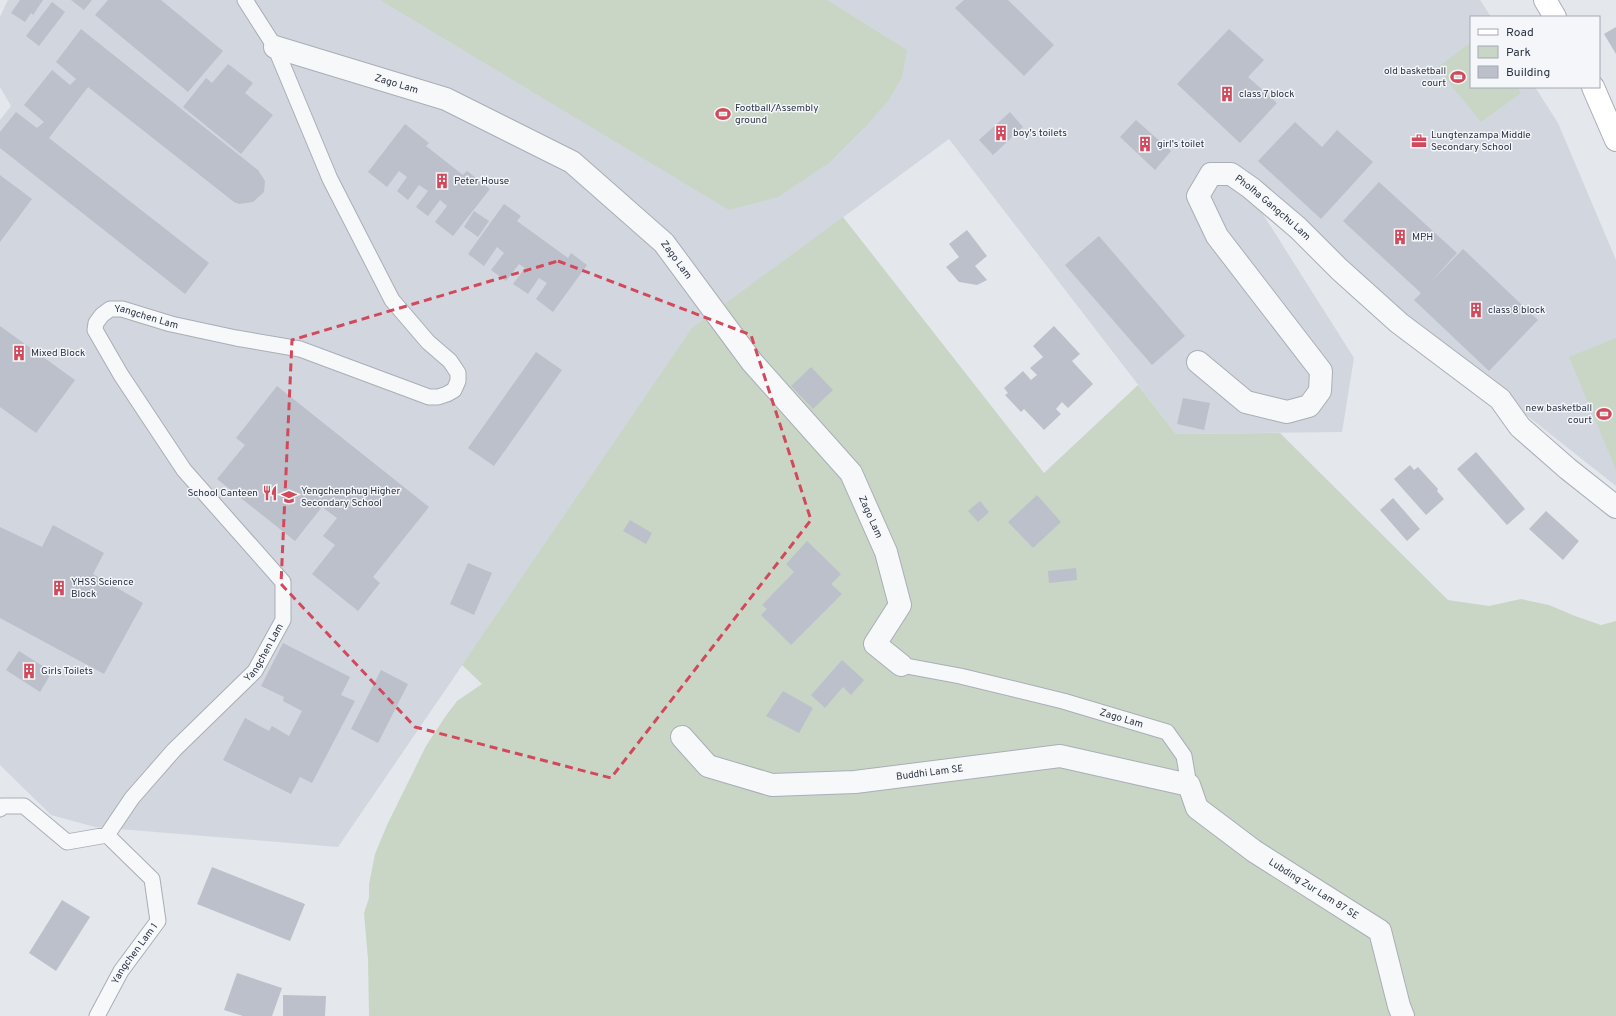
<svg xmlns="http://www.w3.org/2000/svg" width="1616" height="1016" font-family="Overpass,sans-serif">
<rect width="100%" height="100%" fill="#e4e7ec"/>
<path fill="#d2d6de" d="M8,0H1480L1491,17H1471V87H1535L1558,123L1616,260V486L1254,200L1354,358L1342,432L1176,434L949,139L692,329L338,847L95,827L51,815L0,765V120L11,106L0,87V17Z"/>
<path fill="#c9d6c5" d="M380,0H827L907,50L902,77L888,101L865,127L829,163L778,197L729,210Z
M1471,42V87H1517L1521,93L1481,122L1437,68Z
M843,217L1044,473L1138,385L1176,434L1280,433L1448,600L1489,606L1521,599L1549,605L1575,616L1601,625L1616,621V1016H369L368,959L364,913L369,898V884L375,854L387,825L426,746L445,717L457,701L482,684L462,665L692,328Z
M1616,338V470L1569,357Z"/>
<path fill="#bbc0ca" d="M20,0H43L33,15L31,13L25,22L11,13Z
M71,0H92L84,10Z
M108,0H161L223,51L188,92L95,15Z
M964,0H1008L1054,45L1024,76L955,8Z
M52,2L65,12L39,46L26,36Z
M1616,27V54L1604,34Z
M81,29L258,170L265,181L264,192L253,202L239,204L234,202L88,87L49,138L209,263L185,294L0,148V132L16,112L37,128L44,122L24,105L52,70L70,85L76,79L56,62Z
M1229,29L1264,60L1248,77L1277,103L1240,143L1177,84Z
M228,64L253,83L245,93L273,115L241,154L183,107L206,78L212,83Z
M1010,112L1023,127L993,155L979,140Z
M1136,120L1171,151L1155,170L1120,137Z
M1295,122L1322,147L1337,130L1373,162L1321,219L1258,161Z
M405,124L429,143L426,146L463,175L467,171L490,189L453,236L435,222L447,206L440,200L428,216L416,207L428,191L419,185L408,200L397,191L407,177L399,171L387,187L368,172Z
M0,175L32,199L0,242Z
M1379,182L1457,253L1429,284L1463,249L1538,320L1489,371L1414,300L1421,293L1343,221Z
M504,204L521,216L517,221L568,258L571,253L587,265L553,312L536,299L547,283L539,278L528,294L513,284L525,268L519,264L506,281L491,270L504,253L497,247L484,266L468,254Z
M474,211L489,221L478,237L464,227Z
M967,230L987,256L975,266L987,280L977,285L959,282L946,267L959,257L949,244Z
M1099,236L1185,336L1152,365L1065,265Z
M0,326L75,380L36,433L0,407Z
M1054,326L1080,354L1072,361L1093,384L1068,408L1062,402L1056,409L1061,414L1044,430L1024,409L1021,412L1005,395L1008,393L1004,388L1023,371L1031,380L1037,375L1030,368L1043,357L1033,346Z
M536,352L562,370L494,466L468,448Z
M811,367L833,390L813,409L791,386Z
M277,386L429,507L373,577L380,583L358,611L312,574L335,545L323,536L337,518L322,507L295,541L217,479L245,445L236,438Z
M1183,398L1210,403L1204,430L1177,424Z
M1476,452L1525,509L1507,525L1457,469Z
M1410,465L1414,470L1418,467L1438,489L1437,491L1444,499L1426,515L1394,479Z
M1037,495L1061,522L1033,548L1008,522Z
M1393,498L1420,529L1407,541L1380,510Z
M980,501L989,512L978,522L968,511Z
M1546,511L1579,541L1563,560L1529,529Z
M630,520L652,533L646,544L623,531Z
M53,525L104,553L93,574L143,603L104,674L0,618V527L42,547Z
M807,541L841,574L831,584L842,594L791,645L761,615L767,609L762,605L794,572L786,564Z
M468,563L492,573L474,615L450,604Z
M1076,568L1077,580L1049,583L1048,571Z
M283,643L350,677L341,695L355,701L312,783L300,777L291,794L223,760L245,718L269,731L272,726L289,736L302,711L283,701L284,697L261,686Z
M19,651L52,672L40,692L6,670Z
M842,660L864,680L851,695L843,687L825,708L811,695Z
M381,670L408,684L378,743L351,729Z
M783,691L813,708L799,733L766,716Z
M212,867L305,904L290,941L197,904Z
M62,900L90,917L56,971L29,953Z
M237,973L282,988L272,1016H243L224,1010Z
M283,995L326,996L325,1016H283Z"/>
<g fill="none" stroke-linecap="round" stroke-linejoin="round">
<g stroke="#a9aeb7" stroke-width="17">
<g id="service">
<path id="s1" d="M901,665L960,676L1063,701L1167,732L1184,756L1189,785"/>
<path id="s2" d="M0,809L2,806H24L67,842L107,835L132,798L174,750L255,671L283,620V582L184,470L121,375L95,330L96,323L102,315L110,309H122L171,324L236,338L300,349L429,397H438L447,394L454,390L458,381V373L450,361L428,342L392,300L330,179L275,47L245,0"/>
<path id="s3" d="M97,1016L121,971L158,921L152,879L107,835"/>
</g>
</g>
<g stroke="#a9aeb7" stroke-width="24">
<g id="minor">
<path id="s4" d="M275,47L446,99L572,162L664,243L752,362L851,473L886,552L900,605L875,644L901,665"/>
<path id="s5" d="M1198,362L1246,402L1287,412L1309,406L1320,391L1321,371L1217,236L1198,196L1211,174H1231L1251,188L1298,228L1339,269L1399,323L1500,399L1520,427L1568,469L1616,507"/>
<path id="s6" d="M682,737L708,766L772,785L855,782L1060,756L1189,785L1197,808L1254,851L1380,931L1399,1006L1403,1016"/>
</g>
</g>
<g stroke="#a9aeb7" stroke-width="24">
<path id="secondary" d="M1545,0L1555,17
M1593,87L1616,140"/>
</g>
<use href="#service" stroke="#f7f8fa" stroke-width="15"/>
<use href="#minor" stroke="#f7f8fa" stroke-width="22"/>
<use href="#secondary" stroke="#fff" stroke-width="22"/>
</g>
<path fill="none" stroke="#d1495b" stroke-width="3" stroke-dasharray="8 5" stroke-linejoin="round" d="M558,261L751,335L811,520L611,778L415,727L281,584L292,340Z"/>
<defs>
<g id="stadium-bare" transform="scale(1.2)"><path d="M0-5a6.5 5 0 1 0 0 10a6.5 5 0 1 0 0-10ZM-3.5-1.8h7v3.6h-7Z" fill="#d1495b" stroke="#f4f6f9" stroke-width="2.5" paint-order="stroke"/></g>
<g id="building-bare" transform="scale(1.2)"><path d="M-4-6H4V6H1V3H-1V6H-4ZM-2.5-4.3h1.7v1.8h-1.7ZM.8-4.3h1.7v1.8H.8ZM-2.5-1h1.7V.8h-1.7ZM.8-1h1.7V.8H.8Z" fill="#d1495b" stroke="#f4f6f9" stroke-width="2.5" paint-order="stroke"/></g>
<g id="office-bare" transform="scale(1.2)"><path d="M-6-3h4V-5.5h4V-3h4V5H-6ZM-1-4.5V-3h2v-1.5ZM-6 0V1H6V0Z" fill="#d1495b" stroke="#f4f6f9" stroke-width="2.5" paint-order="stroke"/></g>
<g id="restaurant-bare" transform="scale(1.2)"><path d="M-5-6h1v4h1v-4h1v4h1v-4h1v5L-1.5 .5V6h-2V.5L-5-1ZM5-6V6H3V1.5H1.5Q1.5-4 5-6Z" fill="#d1495b" stroke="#f4f6f9" stroke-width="2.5" paint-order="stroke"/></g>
<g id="school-bare" transform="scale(1.2)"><path d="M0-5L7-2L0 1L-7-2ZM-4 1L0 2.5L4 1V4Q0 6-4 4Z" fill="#d1495b" stroke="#f4f6f9" stroke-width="2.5" paint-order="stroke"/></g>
</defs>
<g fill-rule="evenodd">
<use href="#stadium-bare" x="1458" y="77"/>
<use href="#building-bare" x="1227" y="94"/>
<use href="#stadium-bare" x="723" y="114"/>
<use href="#building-bare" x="1001" y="133"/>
<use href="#office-bare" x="1419" y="141"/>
<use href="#building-bare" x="1145" y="144"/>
<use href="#building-bare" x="442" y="181"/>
<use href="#building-bare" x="1400" y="237"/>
<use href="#building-bare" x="1476" y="310"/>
<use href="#building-bare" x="19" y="353"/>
<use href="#stadium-bare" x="1604" y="414"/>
<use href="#restaurant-bare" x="270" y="493"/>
<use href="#school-bare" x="289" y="497"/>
<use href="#building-bare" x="59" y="588"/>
<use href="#building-bare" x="29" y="671"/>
</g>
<g text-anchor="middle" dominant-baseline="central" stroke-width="3" stroke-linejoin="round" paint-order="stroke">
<g font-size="10" fill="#2b3445" stroke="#f4f6f9" text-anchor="start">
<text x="1446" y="71" text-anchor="end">old basketball<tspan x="1446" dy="12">court</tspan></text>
<text x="1239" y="94">class 7 block</text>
<text x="735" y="108">Football/Assembly<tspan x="735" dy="12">ground</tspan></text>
<text x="1013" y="133">boy's toilets</text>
<text x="1431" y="135">Lungtenzampa Middle<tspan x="1431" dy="12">Secondary School</tspan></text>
<text x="1157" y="144">girl's toilet</text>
<text x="454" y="181">Peter House</text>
<text x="1412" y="237">MPH</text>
<text x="1488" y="310">class 8 block</text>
<text x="31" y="353">Mixed Block</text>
<text x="1592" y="408" text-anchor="end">new basketball<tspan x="1592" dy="12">court</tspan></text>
<text x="301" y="491">Yengchenphug Higher<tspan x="301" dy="12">Secondary School</tspan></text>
<text x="258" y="493" text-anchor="end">School Canteen</text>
<text x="71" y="582">YHSS Science<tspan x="71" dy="12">Block</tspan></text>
<text x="41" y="671">Girls Toilets</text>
</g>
<g font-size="10" fill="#2b3445" stroke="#f4f6f9">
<text stroke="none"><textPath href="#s4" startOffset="127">Zago Lam</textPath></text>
<text stroke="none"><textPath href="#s5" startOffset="480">Pholha Gangchu Lam</textPath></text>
<text stroke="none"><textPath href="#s4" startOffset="463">Zago Lam</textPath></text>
<text stroke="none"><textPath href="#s2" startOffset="820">Yangchen Lam</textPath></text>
<text stroke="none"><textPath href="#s4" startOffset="787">Zago Lam</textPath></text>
<text stroke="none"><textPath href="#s2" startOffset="364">Yangchen Lam</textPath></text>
<text stroke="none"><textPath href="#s1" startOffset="227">Zago Lam</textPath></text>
<text stroke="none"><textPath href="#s6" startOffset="264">Buddhi Lam SE</textPath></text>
<text stroke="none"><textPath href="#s6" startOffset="694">Lubding Zur Lam 87 SE</textPath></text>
<text stroke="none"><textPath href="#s3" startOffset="73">Yangchen Lam 1</textPath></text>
</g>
</g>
<rect x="1470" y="16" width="130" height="72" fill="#f4f6f9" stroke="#a4a8b1"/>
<rect x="1478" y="29" width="20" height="6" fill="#ffffff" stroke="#a4a8b1"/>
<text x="1506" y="36" font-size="12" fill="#2b3445">Road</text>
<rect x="1478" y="46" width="20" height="12" fill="#c9d6c5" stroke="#a4a8b1"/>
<text x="1506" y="56" font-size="12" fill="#2b3445">Park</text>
<rect x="1478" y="66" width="20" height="12" fill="#bbc0ca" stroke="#a4a8b1"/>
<text x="1506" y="76" font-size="12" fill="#2b3445">Building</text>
</svg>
